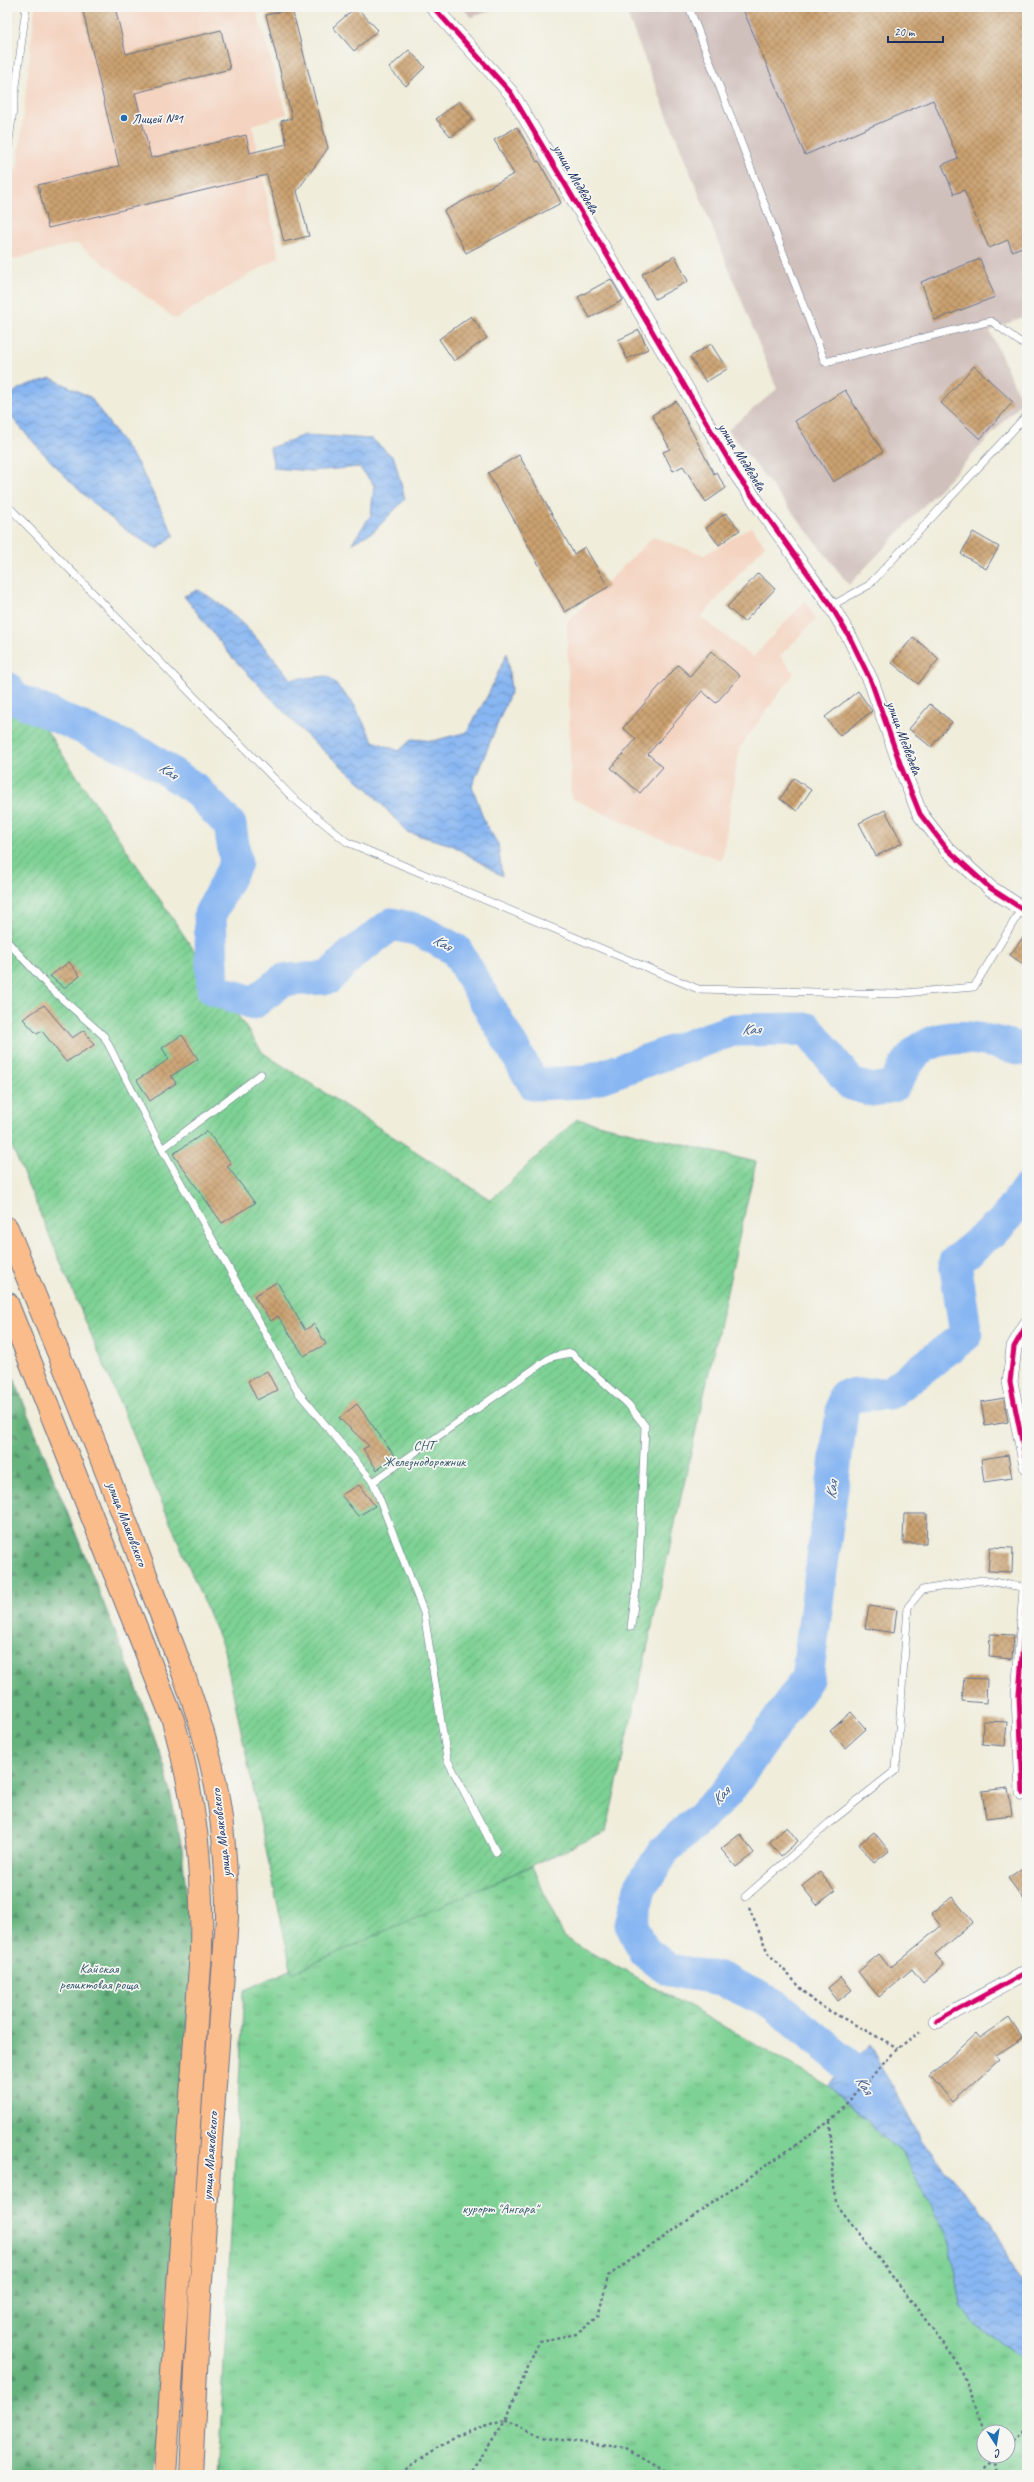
<svg xmlns="http://www.w3.org/2000/svg" width="1034" height="2482" font-family="Caveat,sans-serif">
<defs>
<pattern id="forest-firs" width="22" height="20" patternUnits="userSpaceOnUse"><rect width="22" height="20" fill="#66b37e"/><path d="M5 1l3.5 6h-7zM16 11l3.5 6h-7z" fill="#53926a"/></pattern>
<pattern id="park-tufts" width="24" height="20" patternUnits="userSpaceOnUse"><rect width="24" height="20" fill="#7ed194"/><path d="M3 7l-1-3M5 7V3M7 7l1-3M15 17l-1-3M17 17v-4M19 17l1-3" fill="none" stroke="#66aa7c"/></pattern>
<pattern id="garden-furrows" width="10" height="10" patternUnits="userSpaceOnUse"><rect width="10" height="10" fill="#7ed194"/><path d="M-1 1l2-2M0 10L10 0M9 11l2-2" fill="none" stroke="#66aa7c"/></pattern>
<pattern id="water-waves" width="16" height="10" patternUnits="userSpaceOnUse"><rect width="16" height="10" fill="#87b6f2"/><path d="M0 5q4-4 8 0t8 0" fill="none" stroke="#6e94c7"/></pattern>
<pattern id="building-cross-hatch" width="8" height="8" patternUnits="userSpaceOnUse"><rect width="8" height="8" fill="#cba170"/><path d="M0 0l8 8M0 8l8-8" fill="none" stroke="#a4845f"/></pattern>
</defs>
<rect width="100%" height="100%" fill="#f6f6f2"/>
<filter id="ink" filterUnits="userSpaceOnUse"><feTurbulence type="fractalNoise" baseFrequency=".025" numOctaves="2"/><feDisplacementMap in="SourceGraphic" scale="8" xChannelSelector="R" yChannelSelector="G"/><feConvolveMatrix kernelMatrix="1 2 1 2 8 2 1 2 1" color-interpolation-filters="sRGB"/></filter>
<filter id="wash" filterUnits="userSpaceOnUse"><feTurbulence type="fractalNoise" baseFrequency=".012" numOctaves="4" result="noise"/><feDisplacementMap in="SourceGraphic" scale="16" xChannelSelector="R" yChannelSelector="G"/><feGaussianBlur stdDeviation="0.9" result="paint"/><feColorMatrix in="noise" values="0 0 0 0 0 0 0 0 0 0 0 0 0 0 0 0 0 1.4 0 .05"/><feComposite in="paint" operator="in"/></filter>
<g filter="url(#wash)">
<rect width="100%" height="100%" fill="#f0eddb"/>
<path fill="#f4d3c0" d="M35,7H261L256,9L287,114L252,125L279,257L175,319L77,243L7,261V193L18,164Z
M751,527L765,545L701,617L753,657L805,601L816,619L780,656L794,673L739,749L722,860L656,837L571,798L567,622L653,537L704,555Z"/>
<path fill="#d0c0bc" d="M462,7H505L471,17Z
M624,7H1027V315L990,331L1022,402L849,585L728,430L777,389Z"/>
<path fill="url(#forest-firs)" stroke="#40716e" d="M7,1361L133,1677L165,1768L182,1848L192,1956L155,2475H7Z"/>
<path fill="url(#park-tufts)" stroke="#4c8079" fill-rule="evenodd" d="M532,1866L564,1937L828,2085L902,2153L946,2232L956,2273L961,2306L974,2325L1027,2360V2475H218L244,1990ZM984,2432H1008V2456H984Z"/>
<path fill="url(#garden-furrows)" stroke="#4c8079" d="M7,672L263,1053L491,1200L577,1119L756,1162L606,1832L292,1973L224,1650L7,1135Z"/>
<path fill="url(#water-waves)" stroke="#5172a8" d="M51,378L90,397L138,464L174,535L158,549C103,522 47,458 7,412C7,385 29,386 51,378Z
M305,435L372,439L394,458L405,499L374,531L352,543L371,515L374,485L359,467L312,471L274,468L270,448Z
M198,590C232,608 267,648 290,679L328,676L353,703L373,741L399,751L412,739L433,741L467,732L488,695L507,653L511,691L472,786L485,823L498,844L502,876L452,845L407,832L369,790L309,738L231,656L184,596Z
M870,2044L921,2139L947,2173L992,2222L1014,2271L1027,2293V2360L974,2325L961,2306L956,2273L946,2232L902,2153L828,2085Z"/>
<g fill="none" stroke-linecap="round" stroke-linejoin="round">
<path stroke="#87b6f2" stroke-width="33" d="M7,688L14,698L144,755L194,788L230,825L236,863L210,914L213,989L253,1003L283,980L328,978L350,956L392,924L419,930L456,950L534,1084L586,1082L733,1030L808,1029L851,1084L872,1090L893,1086C900,1076 908,1059 918,1051C951,1026 991,1042 1027,1050
M875,2101L854,2070L775,2005L721,1979L669,1970L644,1951L631,1924L640,1888L664,1851L726,1794L807,1679L844,1396L890,1393L966,1335L955,1262L1002,1223L1027,1189"/>
</g>
<g id="blocks">
<path fill="url(#building-cross-hatch)" d="M82,7H115L126,54L221,30L230,69L135,93L151,158L246,135L250,153L287,144L281,121L292,118L266,15L292,9L328,148L297,191L309,236L284,242L267,175L48,228L38,185L119,166Z
M356,7L378,30L354,51L333,27Z
M742,7H1027V245L1012,251L1008,240L989,248L964,190L954,194L942,165L958,158L933,100L805,155Z
M409,50L425,67L406,86L389,68Z
M459,101L473,119L451,137L436,119Z
M517,127L537,162L539,161L561,203L466,253L444,211L514,174L494,140Z
M675,256L688,281L655,299L642,274Z
M980,259L995,297L935,320L921,282Z
M611,279L623,300L590,318L578,297Z
M471,316L487,338L454,361L439,339Z
M639,330L648,349L627,359L618,340Z
M711,344L727,369L706,382L690,357Z
M974,366L1013,402L980,439L941,403Z
M845,390L883,452L833,482L795,421Z
M676,401L714,474L716,472L726,488L706,502L683,466L673,471L663,452L670,449L652,415Z
M519,455L574,554L585,547L608,587L565,612L488,473Z
M726,513L740,530L719,545L706,528Z
M973,532L999,547L986,569L961,554Z
M758,573L775,589L744,622L727,607Z
M913,637L939,659L918,684L892,663Z
M711,651L740,676L716,703L702,691L648,754L663,767L640,793L611,768L636,739L623,728L678,665L690,676Z
M858,691L872,711L840,736L825,717Z
M930,704L952,722L931,747L909,729Z
M794,778L811,790L797,811L780,799Z
M885,810L902,843L876,856L859,823Z
M1027,932V967L1010,955Z
M69,962L80,976L64,988L50,976Z
M44,1005L72,1038L84,1030L94,1045L66,1062L42,1031L37,1034L23,1019Z
M182,1035L198,1059L171,1076L176,1083L150,1101L137,1080L169,1059L162,1048Z
M207,1131L231,1163L227,1166L255,1203L222,1223L173,1154Z
M277,1282L305,1330L314,1324L326,1344L304,1356L278,1316L271,1321L254,1296Z
M267,1371L277,1390L257,1400L248,1381Z
M1004,1398L1008,1422L985,1426L981,1402Z
M357,1404L397,1459L388,1465L386,1463L377,1470L363,1449L369,1446L339,1418Z
M1008,1455L1012,1478L984,1482L981,1459Z
M359,1485L375,1506L358,1516L341,1495Z
M904,1514H927L926,1543H903Z
M990,1547L1013,1548L1012,1572L988,1571Z
M869,1606L897,1610L894,1633L865,1628Z
M990,1634L1014,1635L1012,1659L989,1657Z
M964,1678L987,1679L986,1703L962,1701Z
M851,1712L866,1729L845,1748L830,1731Z
M983,1721L1007,1722L1005,1746L982,1744Z
M1008,1788L1012,1815L986,1818L982,1791Z
M787,1827L798,1841L781,1856L769,1842Z
M874,1832L889,1851L874,1863L859,1844Z
M740,1834L754,1853L736,1867L721,1849Z
M1027,1865V1904L1008,1878Z
M820,1872L835,1891L817,1905L802,1886Z
M952,1897L973,1922L935,1954L944,1965L923,1983L912,1969L879,1997L858,1972L879,1954L890,1968L941,1926L931,1914Z
M841,1977L852,1990L838,2001L828,1988Z
M1009,2018L1022,2038L995,2055L999,2060L953,2102L930,2076L976,2033L980,2038Z"/>
</g>
</g>
<g filter="url(#ink)">
<use href="#blocks" fill-opacity="0" stroke="#66728a" stroke-width="1"/>
<g fill="none" stroke-linecap="round" stroke-linejoin="round">
<g stroke="#66728a" stroke-width="8">
<path id="lane" d="M689,7L825,362L991,321L1027,347
M7,157L26,7
M7,505L292,797L347,842L698,989L893,994L974,987L1022,908
M831,606L869,585L1027,415
M7,941L50,988L104,1036L162,1149L298,1392L373,1482L424,1613L447,1759L496,1852
M162,1149L261,1074
M373,1482L551,1357L571,1353L628,1404L645,1426L639,1568L631,1627
M745,1897L829,1823L896,1770L908,1607L922,1590L982,1580L1027,1588"/>
</g>
<g stroke="#66728a" stroke-width="16">
<path id="street" d="M433,7L511,93L738,476L831,606L850,638L871,681L902,769L920,814L947,849L990,888L1027,912
M1027,1324L1014,1347L1010,1382L1027,1466
M1023,1793L1019,1695L1027,1590
M937,2021L1027,1972"/>
</g>
<g stroke="#66728a" stroke-width="24">
<path id="primary" d="M7,1228C54,1343 103,1458 146,1575C167,1631 190,1686 206,1744C222,1800 227,1860 227,1918L199,2308L191,2475
M7,1303L173,1720C196,1801 203,1868 201,1951L165,2475"/>
</g>
<path stroke="#66728a" stroke-width="2.5" stroke-dasharray="3 3" stroke-linecap="butt" d="M749,1908L768,1953L815,2003L898,2048
M830,2121L835,2202L955,2358L986,2432
M1008,2445L1027,2426
M995,2458L998,2475
M395,2475L459,2435L506,2420L539,2341L577,2334L598,2317L608,2276L830,2121L898,2048L923,2030
M468,2475L506,2420L546,2438L627,2448L673,2475
M982,2475L997,2456"/>
<use href="#lane" stroke="#fff" stroke-width="7"/>
<use href="#street" stroke="#fff" stroke-width="15"/>
<use href="#primary" stroke="#fabc8b" stroke-width="22"/>
<g stroke="#f6f6f2" stroke-width="8">
<path id="cycleway" d="M433,7L511,93L738,476L831,606L850,638L871,681L902,769L920,814L947,849L990,888L1027,912
M1027,1324L1014,1347L1010,1382L1027,1466
M1023,1793L1019,1695L1027,1590
M937,2021L1027,1972"/>
</g>
<use href="#cycleway" stroke="#d6006c" stroke-width="5"/>
</g>
</g>
<circle fill="#1f6fb2" stroke="#f6f6f2" stroke-width="1.5" cx="124" cy="118" r="4"/>
<g text-anchor="middle" dominant-baseline="central" stroke-width="3.5" stroke-linejoin="round" paint-order="stroke">
<g font-size="14" fill="#1b2f5e" stroke="#f6f6f2" text-anchor="start">
<text x="132" y="118">Лицей №1</text>
</g>
<g font-size="14" fill="#1b2f5e" stroke="#f6f6f2">
<text transform="translate(576 179) rotate(60)">улица Медведева</text>
<text transform="translate(742 457) rotate(58)">улица Медведева</text>
<text transform="translate(904 738) rotate(70)">улица Медведева</text>
<text transform="translate(127 1524) rotate(69)">улица Маяковского</text>
<text transform="translate(221 1833) rotate(-97)">улица Маяковского</text>
<text transform="translate(210 2156) rotate(-86)">улица Маяковского</text>
</g>
<g font-size="14" fill="#34586c" stroke="#f6f6f2">
<text x="424" y="1445">СНТ<tspan x="424" dy="16">Железнодорожник</tspan></text>
<text x="99" y="1968">Кайская<tspan x="99" dy="16">реликтовая роща</tspan></text>
<text x="500" y="2208">курорт "Ангара"</text>
</g>
<g font-size="15" font-style="italic" fill="#3b588a" stroke="#f6f6f2">
<text transform="translate(168 771) rotate(33)">Кая</text>
<text transform="translate(442 943) rotate(29)">Кая</text>
<text x="751" y="1029">Кая</text>
<text transform="translate(832 1490) rotate(-83)">Кая</text>
<text transform="translate(721 1796) rotate(-47)">Кая</text>
<text transform="translate(864 2085) rotate(56)">Кая</text>
</g>
</g>
<rect width="1034" height="2482" fill="none" stroke="#f6f6f2" stroke-width="24"/>
<g transform="translate(996 2444) rotate(168)"><circle r="19" fill="#f6f6f2" stroke="#9ea6b7"/>
<path d="M0-3L7 15L0 10L-7 15Z" fill="#1f6fb2"/>
<text y="-6" font-size="11" font-weight="bold" text-anchor="middle" fill="#1b2f5e">С</text>
</g>
<path d="M888 36v6h55v-6" fill="none" stroke="#1b2f5e" stroke-width="2"/>
<text x="894" y="36" font-size="12" fill="#1b2f5e" stroke="#f6f6f2" stroke-width="3" paint-order="stroke">20 m</text>
</svg>
